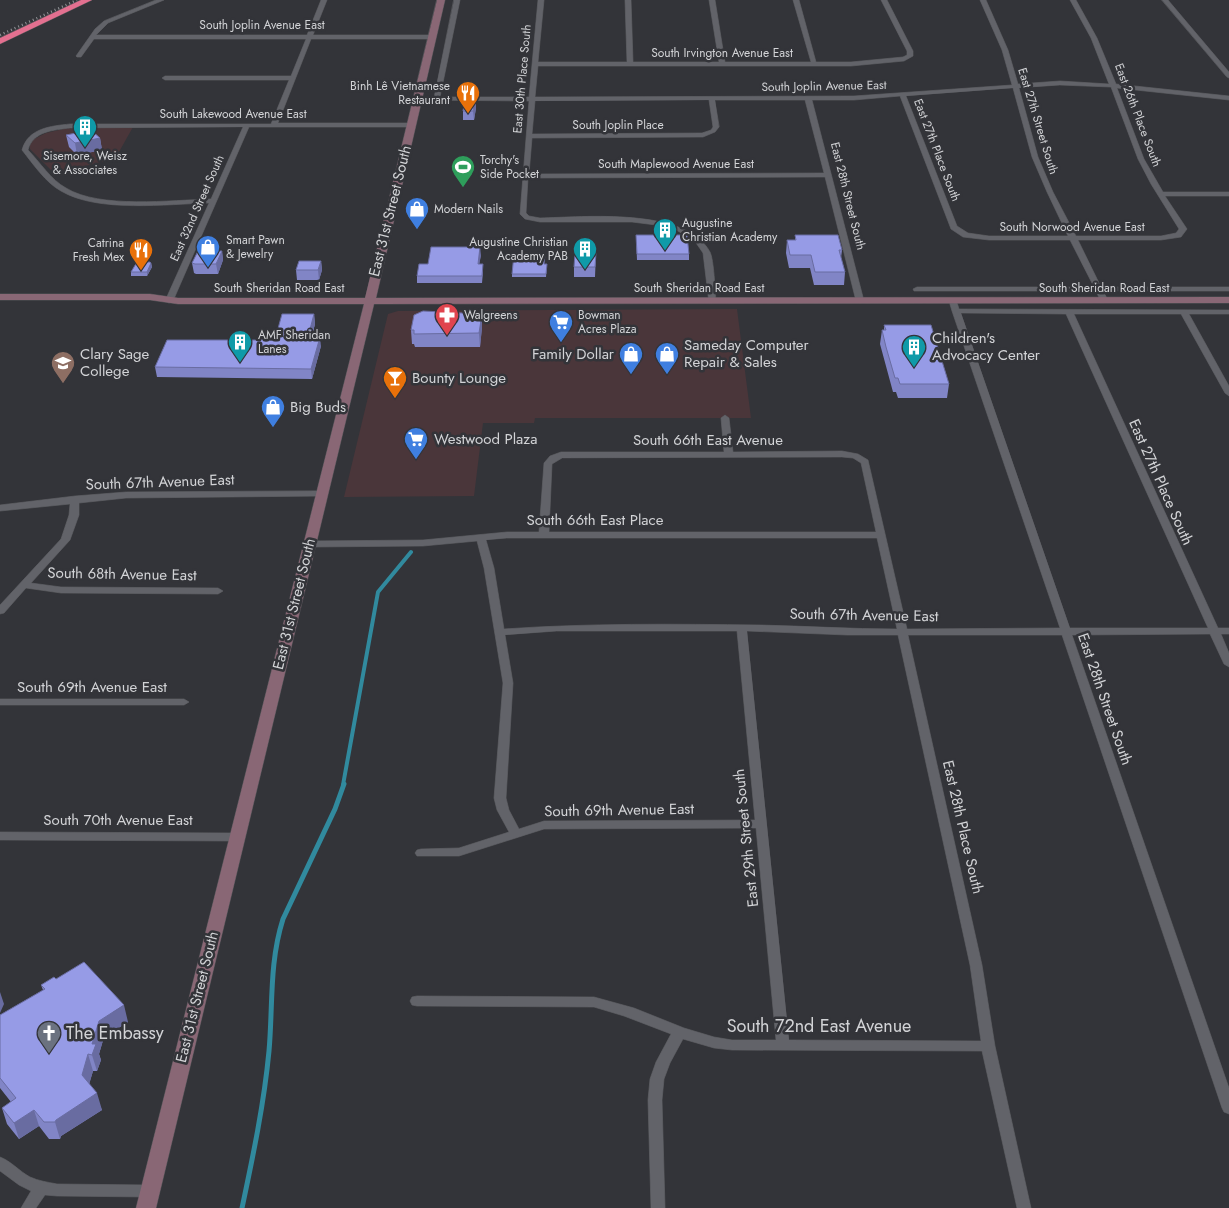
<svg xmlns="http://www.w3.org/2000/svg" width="1229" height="1208" font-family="Jost,sans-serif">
<rect width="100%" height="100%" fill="#333439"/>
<path fill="#4a363a" d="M72,127H133L115,159L54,173L30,149V145L32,140L46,133Z
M737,309L751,418H535L534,423H483L474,496L344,497L388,314L398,311Z"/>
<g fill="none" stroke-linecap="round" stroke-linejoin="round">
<path stroke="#318a9e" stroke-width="4" d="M343,785L378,592L411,552"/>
<path stroke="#318a9e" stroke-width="5" d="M242,1208C253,1156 264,1104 269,1051C273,1006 269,963 283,919L335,809L344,784"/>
<g stroke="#525357" stroke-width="1">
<path id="street" d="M156,0H164L108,23L96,35H307L321,0H327L313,35H432L435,37L432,39H311L278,123H411L414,125L411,127H249L173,301L169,303L165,301L209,203C167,204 98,213 61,191C46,183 33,164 22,150C28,128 51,126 70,124H271L289,80H165L162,78L165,76H291L306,39H94L81,57H77L76,56L95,29L104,21ZM243,127L211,199C171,200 100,209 66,188C51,180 40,162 28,150C33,131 54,130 70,128Z
M454,0H460L440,97H529L538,0H544L538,62H627L625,0H631L633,62H719L709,0H715L725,62H811L793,0H799L816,62H851L903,57L907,55V51L881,0H887L913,51V56L904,61L851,66H538L535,97L854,96L1012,85L1002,50L980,0H986L1008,50L1018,84L1060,81L1109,84L1091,38L1070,0H1076L1097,38L1116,84L1229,96V100L1117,88L1144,159L1163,192H1229V196H1165L1187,229L1181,237L1161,240H1078L1101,287H1229V291H1103L1108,300L1104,302H1101L1096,291H914L913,289L917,287H1094L1070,240H989L963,237L951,229L900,96L854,100H812L864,301L860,303L856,301L825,177L528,178L526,213L529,216L540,218C584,217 686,207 710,252C714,260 715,290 716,301L712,303H709L703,253L694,240L676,230L656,225L632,222H540L525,219L520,214L529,101L415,100L414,99L417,97H434ZM1060,85L1111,87L1138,159L1151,184L1179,229L1176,233L1161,236H1076L1053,192L1038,157L1019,88ZM1013,88L1032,157L1047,192L1068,236H989L968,233L957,226L906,96ZM709,100L713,127L711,130L702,133L532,134L535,101ZM715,100H805L824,173L529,174L532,138L703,137L715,132L719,127Z
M1162,0H1168L1229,72V78L1227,77Z
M950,299H956L959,309L1229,310V314H1189L1229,386V396L1225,393L1181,314H1074L1218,628H1229V634H1221L1229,653V667L1224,664L1210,634L1072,635L1229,1088V1114L1224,1112L1222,1108L1062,635H908L982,965L995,1046L1031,1208H1017L982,1051L732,1050L714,1048L683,1039L670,1063L664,1079L662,1100L665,1208H651L648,1100L650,1079L656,1062L671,1034L624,1016L594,1007L417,1006L412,1005L410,1001L412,997L417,996L594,997L634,1008L684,1028L714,1037L732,1040H776L756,828L544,829L459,856H417L415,853L417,850L421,849L459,848L509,832L497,810L494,798L503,683L484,568L477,541L423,546L309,547L304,544L309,541L423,540L507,532H539L544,463L550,456L561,452H724L721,418L725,415L729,418L733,452L842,451L858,454L868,460L907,629L1060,628L952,311L949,301ZM961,313L1066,314L1208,628H1070ZM842,457L853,458L861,463L876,532H549L552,464L562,458ZM507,538H877L897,629C851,629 805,626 759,625C675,624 589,623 504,629L494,568L486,540ZM557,631H737L755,820L544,821L519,829L509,810L506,798L513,683L505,635ZM747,631L847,635H898L970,965L981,1041L789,1040Z
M321,491L326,494L324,496L126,498L79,503V515L70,540L31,583L61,587L218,588L223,591L218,594L61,593L26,588L4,613L0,614V605L61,539L69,515L70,504L0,511V505L75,496L126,492Z
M0,699H184L189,702L184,705H0Z
M0,832L236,833L240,834L242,837L240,840L236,841L0,840Z
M0,1157C11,1161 19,1171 30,1177C39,1181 47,1182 57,1184L150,1185L155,1187L157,1191L155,1195L150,1197L57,1196L45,1195L36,1208H21L31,1191L19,1185L0,1171Z"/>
</g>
<g stroke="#525357" stroke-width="1">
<path id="secondary" d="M437,0H445L376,298L1229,297V303L374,304L156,1208H136L364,304H178L150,300H0V294H150L178,298H365Z"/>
</g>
<g stroke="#525357" stroke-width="1">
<path id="highway" d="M81,0H92L0,44V38Z"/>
</g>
<use href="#street" fill="#626369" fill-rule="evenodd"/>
<use href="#secondary" fill="#896775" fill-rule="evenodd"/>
<use href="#highway" fill="#e37090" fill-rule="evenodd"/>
<path stroke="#939498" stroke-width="2.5" stroke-dasharray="1 3" stroke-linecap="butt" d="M0,35L77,0"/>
</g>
<path fill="#8185c6" d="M475,99L476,108L474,120H463V111Z
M66,135L100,138L102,150L77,155L69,147Z
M636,235L689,254V260H637Z
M795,235L842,250L841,258L845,272L844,285H814L810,268H789L786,253L787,240H795Z
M222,251L223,260L218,274H196L194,273L192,263Z
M596,253L595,277H574V267Z
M481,255L479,264L483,272L482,283H417V276L428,264Z
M321,261L322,270L319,280H297L296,270Z
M151,263L152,267L147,276H131V272Z
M545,264H547L546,277H512V274Z
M314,314L315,324L312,337L321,346L312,379L157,377L155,367L258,340L276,336Z
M884,325L949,384L947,398H898L896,392H893L880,344L882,330H884Z
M482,327L480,347H415L414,344H412L411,330Z
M56,979L128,1022L104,1037L99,1054L101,1060L97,1071H93L89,1084L102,1110L61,1136L60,1139H49L39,1126L19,1139L7,1124L2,1108L11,1102L0,1088V1015L43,990L41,985Z"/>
<path fill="#696ca1" d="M475,99L476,108L474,120L473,111Z
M100,138L102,150L77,155L75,143Z
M480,247L481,255L478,272V264Z
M222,251L223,260L218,274L216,264Z
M321,261L322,270L319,280L318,270Z
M151,263L152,267L147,276V272Z
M314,314L315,324L309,346L308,337Z
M482,314V327L480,347L479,333Z
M320,337L321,346L312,379L311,369Z
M0,992L4,1004L0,1013Z
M124,1005L128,1022L104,1037L99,1054L101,1060L97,1071L92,1055V1044L99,1021Z
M88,1054L93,1071L87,1092L82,1075Z
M97,1093L102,1110L61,1136L60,1139L55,1122L56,1120Z
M34,1110L39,1126L19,1139L14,1123Z"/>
<path fill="#969be6" stroke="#696ca1" d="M465,99H475L473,111H463Z
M91,130L100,138L75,143L66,135Z
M636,235H687L689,254H637Z
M795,235H838L842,250H839L845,272H815L811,255H790L787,240H796Z
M431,247H480L478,264H483L482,276H417L419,264H428Z
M198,251H222L216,264H195L192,263Z
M575,253H596L595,267H574Z
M514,254H545L544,264H547L546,274H512Z
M299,261H321L318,270H296Z
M137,262H150L151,263L147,272H131Z
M423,311L482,314L479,333L414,334V330H411L414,315Z
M282,314H314L308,337H320L311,369L155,367L167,340H258L259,337L276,336Z
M884,325H931L949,384H900L898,378H895L886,347L882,330H886Z
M84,962L124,1005L99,1021L92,1044H96L92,1055L88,1054L82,1075L97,1093L56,1120L55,1122H44L34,1110L14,1123L2,1108L16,1098L0,1078V1015L45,989L41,985L54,977L56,979Z"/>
<defs>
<g id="restaurant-pin" transform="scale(1.25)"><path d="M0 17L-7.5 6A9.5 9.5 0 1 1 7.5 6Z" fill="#e8710a" stroke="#333439"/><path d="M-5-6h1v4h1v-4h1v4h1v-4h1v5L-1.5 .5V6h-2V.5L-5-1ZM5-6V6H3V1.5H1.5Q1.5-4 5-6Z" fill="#fff"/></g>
<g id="building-pin" transform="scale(1.25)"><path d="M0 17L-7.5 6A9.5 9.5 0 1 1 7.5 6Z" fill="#0f9aa8" stroke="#333439"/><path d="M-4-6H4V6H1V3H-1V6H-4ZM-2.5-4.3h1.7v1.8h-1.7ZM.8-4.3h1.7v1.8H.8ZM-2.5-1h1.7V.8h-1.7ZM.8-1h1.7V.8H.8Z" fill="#fff"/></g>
<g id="stadium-pin" transform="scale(1.25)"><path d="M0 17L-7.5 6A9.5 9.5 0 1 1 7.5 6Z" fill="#2e9e5b" stroke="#333439"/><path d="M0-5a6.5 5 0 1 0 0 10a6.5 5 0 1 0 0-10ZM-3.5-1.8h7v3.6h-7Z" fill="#fff"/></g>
<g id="shop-pin" transform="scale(1.25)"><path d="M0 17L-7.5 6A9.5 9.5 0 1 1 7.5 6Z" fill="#3f7fe0" stroke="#333439"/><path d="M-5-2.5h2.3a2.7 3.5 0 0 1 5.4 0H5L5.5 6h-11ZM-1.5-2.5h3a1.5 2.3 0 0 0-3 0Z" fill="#fff"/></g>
<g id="pharmacy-pin" transform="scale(1.25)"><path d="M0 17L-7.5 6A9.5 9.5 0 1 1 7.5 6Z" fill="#e0444e" stroke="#333439"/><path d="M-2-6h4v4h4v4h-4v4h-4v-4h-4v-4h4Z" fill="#fff"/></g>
<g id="supermarket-pin" transform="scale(1.25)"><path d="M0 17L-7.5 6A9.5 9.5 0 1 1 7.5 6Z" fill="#3f7fe0" stroke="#333439"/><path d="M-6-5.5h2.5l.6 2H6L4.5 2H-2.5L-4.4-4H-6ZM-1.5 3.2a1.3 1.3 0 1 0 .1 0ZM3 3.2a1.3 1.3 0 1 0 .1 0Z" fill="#fff"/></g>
<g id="university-pin" transform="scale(1.25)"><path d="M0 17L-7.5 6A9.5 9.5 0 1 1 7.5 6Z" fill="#8d6e63" stroke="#333439"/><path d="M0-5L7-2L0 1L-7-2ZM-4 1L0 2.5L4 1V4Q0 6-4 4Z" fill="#fff"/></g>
<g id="bar-pin" transform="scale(1.25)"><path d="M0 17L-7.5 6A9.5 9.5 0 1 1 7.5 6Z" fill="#e8710a" stroke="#333439"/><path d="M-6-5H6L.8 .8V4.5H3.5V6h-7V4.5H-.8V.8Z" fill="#fff"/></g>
<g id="church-pin" transform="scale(1.25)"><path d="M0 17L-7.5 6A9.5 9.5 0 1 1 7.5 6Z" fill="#6b7280" stroke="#333439"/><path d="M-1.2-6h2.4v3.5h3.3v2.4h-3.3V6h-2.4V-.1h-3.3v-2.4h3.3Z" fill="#fff"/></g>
</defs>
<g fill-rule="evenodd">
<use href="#restaurant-pin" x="468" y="93"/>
<use href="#building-pin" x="85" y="127"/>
<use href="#stadium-pin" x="463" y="167"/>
<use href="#shop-pin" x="417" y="209"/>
<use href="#building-pin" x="665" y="230"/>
<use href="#shop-pin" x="208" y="247"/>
<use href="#building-pin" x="585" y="249"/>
<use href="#restaurant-pin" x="141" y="250"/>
<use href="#pharmacy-pin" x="447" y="315"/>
<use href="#supermarket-pin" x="561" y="322"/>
<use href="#building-pin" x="240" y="342"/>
<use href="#building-pin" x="914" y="347"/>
<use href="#shop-pin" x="631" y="354"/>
<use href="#shop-pin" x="667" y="354"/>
<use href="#university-pin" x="63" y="363"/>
<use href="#bar-pin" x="395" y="378"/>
<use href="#shop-pin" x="273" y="407"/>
<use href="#supermarket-pin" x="416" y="439"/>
<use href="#church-pin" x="49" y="1033"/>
</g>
<g text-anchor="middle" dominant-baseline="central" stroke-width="5" stroke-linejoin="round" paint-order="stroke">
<g font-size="12" fill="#d2d3d6" stroke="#333439">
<text x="262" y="25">South Joplin Avenue East</text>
<text x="722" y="53">South Irvington Avenue East</text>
<text transform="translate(522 79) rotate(-85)">East 30th Place South</text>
<text transform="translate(824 86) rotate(-1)">South Joplin Avenue East</text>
<text x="233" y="114">South Lakewood Avenue East</text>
<text transform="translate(1138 115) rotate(69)">East 26th Place South</text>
<text transform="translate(1038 121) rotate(73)">East 27th Street South</text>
<text x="618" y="125">South Joplin Place</text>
<text transform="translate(937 150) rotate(69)">East 27th Place South</text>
<text x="676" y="164">South Maplewood Avenue East</text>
<text transform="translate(848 196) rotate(76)">East 28th Street South</text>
<text transform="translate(197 208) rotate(-66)">East 32nd Street South</text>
<text x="1072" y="227">South Norwood Avenue East</text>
<text x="279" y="288">South Sheridan Road East</text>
<text x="699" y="288">South Sheridan Road East</text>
<text x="1104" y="288">South Sheridan Road East</text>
</g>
<g font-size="12" fill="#d2d3d6" stroke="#333439" text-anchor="start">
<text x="450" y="86" text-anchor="end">Binh Lê Vietnamese<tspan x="450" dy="14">Restaurant</tspan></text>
<text x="85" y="156" text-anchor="middle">Sisemore, Weisz<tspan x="85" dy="14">&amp; Associates</tspan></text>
<text x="480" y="160">Torchy's<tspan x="480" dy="14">Side Pocket</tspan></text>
<text x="434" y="209">Modern Nails</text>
<text x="682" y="223">Augustine<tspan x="682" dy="14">Christian Academy</tspan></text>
<text x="226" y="240">Smart Pawn<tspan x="226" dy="14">&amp; Jewelry</tspan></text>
<text x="568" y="242" text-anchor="end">Augustine Christian<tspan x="568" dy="14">Academy PAB</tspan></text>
<text x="124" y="243" text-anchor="end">Catrina<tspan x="124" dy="14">Fresh Mex</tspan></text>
<text x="464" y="315">Walgreens</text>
<text x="578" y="315">Bowman<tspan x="578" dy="14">Acres Plaza</tspan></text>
<text x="258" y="335">AMF Sheridan<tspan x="258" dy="14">Lanes</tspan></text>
</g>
<g font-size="15" fill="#d2d3d6" stroke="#333439">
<text transform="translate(390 211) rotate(-76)">East 31st Street South</text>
<text x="708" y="440">South 66th East Avenue</text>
<text transform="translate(160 482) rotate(-2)">South 67th Avenue East</text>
<text transform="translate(1161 482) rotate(66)">East 27th Place South</text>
<text x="595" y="520">South 66th East Place</text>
<text transform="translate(122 574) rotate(1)">South 68th Avenue East</text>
<text transform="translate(294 604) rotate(-76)">East 31st Street South</text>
<text transform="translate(864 615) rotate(1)">South 67th Avenue East</text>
<text x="92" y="687">South 69th Avenue East</text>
<text transform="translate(1105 699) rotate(71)">East 28th Street South</text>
<text transform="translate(619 810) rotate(-1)">South 69th Avenue East</text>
<text x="118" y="820">South 70th Avenue East</text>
<text transform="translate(963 827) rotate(77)">East 28th Place South</text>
<text transform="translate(746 838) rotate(-96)">East 29th Street South</text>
<text transform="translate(197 997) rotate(-76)">East 31st Street South</text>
</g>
<g font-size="15" fill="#d2d3d6" stroke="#333439" text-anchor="start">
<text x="932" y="338">Children's<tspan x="932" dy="17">Advocacy Center</tspan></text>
<text x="684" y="345">Sameday Computer<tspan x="684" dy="17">Repair &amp; Sales</tspan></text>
<text x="80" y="354">Clary Sage<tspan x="80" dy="17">College</tspan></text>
<text x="614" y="354" text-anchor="end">Family Dollar</text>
<text x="412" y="378">Bounty Lounge</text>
<text x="290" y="407">Big Buds</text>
<text x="434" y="439">Westwood Plaza</text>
</g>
<g font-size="18" fill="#d2d3d6" stroke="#333439">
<text x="819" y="1026">South 72nd East Avenue</text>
</g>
<g font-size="18" fill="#d2d3d6" stroke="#333439" text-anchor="start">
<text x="66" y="1033">The Embassy</text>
</g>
</g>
</svg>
